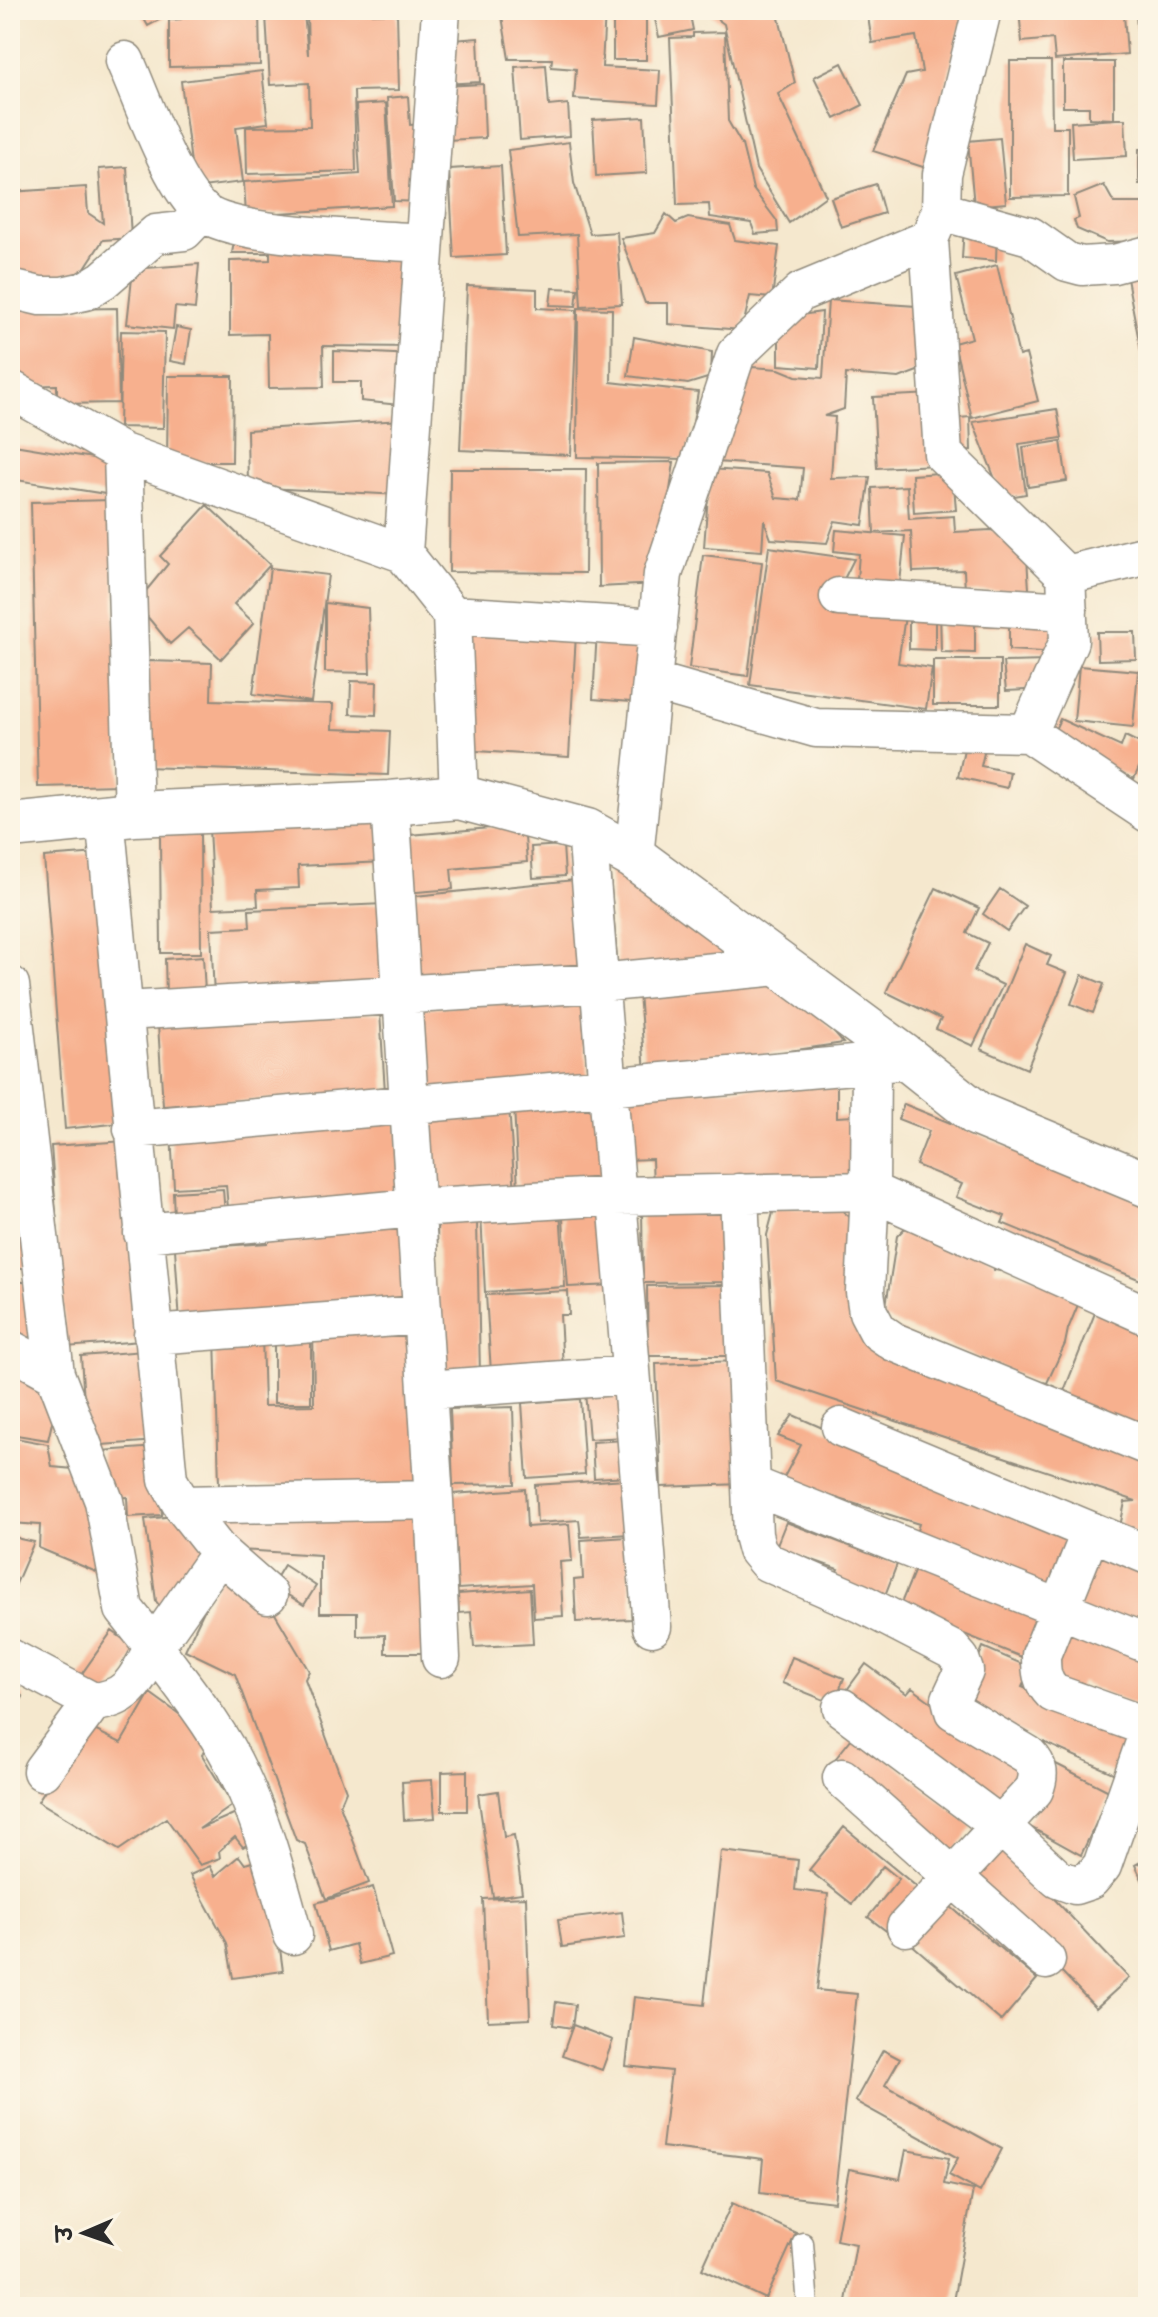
<svg xmlns="http://www.w3.org/2000/svg" width="1158" height="2317" font-family="Caveat,'Playpen Sans Deva',sans-serif">
<rect width="100%" height="100%" fill="#fcf5e5"/>
<filter id="ink" filterUnits="userSpaceOnUse"><feTurbulence type="fractalNoise" baseFrequency=".0125" numOctaves="2"/><feDisplacementMap in="SourceGraphic" scale="16" xChannelSelector="R" yChannelSelector="G"/><feConvolveMatrix kernelMatrix="1 2 1 2 8 2 1 2 1" color-interpolation-filters="sRGB"/></filter>
<filter id="wash" filterUnits="userSpaceOnUse"><feTurbulence type="fractalNoise" baseFrequency=".006" numOctaves="4" result="noise"/><feDisplacementMap in="SourceGraphic" scale="32" xChannelSelector="R" yChannelSelector="G"/><feGaussianBlur stdDeviation="1.8" result="paint"/><feColorMatrix in="noise" values="0 0 0 0 0 0 0 0 0 0 0 0 0 0 0 0 0 1.4 0 .05"/><feComposite in="paint" operator="in"/></filter>
<g filter="url(#wash)">
<rect width="100%" height="100%" fill="#f5e8ce"/>
<g id="blocks">
<path fill="#f7b08e" d="M139,10H168L170,14L148,26Z
M181,10H259L260,65L169,67V20L181,19Z
M323,10H373V14L397,13L399,90L354,91L356,171L247,174L246,127L310,126L309,83L270,85L266,15L304,13L308,55L307,12Z
M501,10H605L602,67L660,70L658,104L574,99L576,69L551,67L552,59H509Z
M613,10H646V60H613Z
M653,10H689L693,30L659,37Z
M705,10H777L795,83L778,94L826,196L789,223L756,169L724,24Z
M867,10H960L962,18L926,168L873,151L906,75L922,72L916,36L872,43Z
M1019,10H1109L1110,16L1124,15L1127,54L1055,60L1053,39L1022,42Z
M1136,10H1148V30L1137,31Z
M725,32L728,121L742,145L753,189L777,221L778,232L755,234L751,223L710,217L709,204L677,205L670,38L693,37V33Z
M478,38L480,82L443,84L440,41Z
M1010,61H1051L1052,127H1068V196L1010,197Z
M1063,62H1114V119L1089,118V107H1063Z
M842,63L863,105L835,119L814,77Z
M546,65L549,106L568,104L570,136L520,140L515,67Z
M262,71L268,123L236,127L243,182L194,188L181,81Z
M483,84L485,138L446,140L444,86Z
M408,96L410,125L425,124L423,202L394,201L387,98Z
M386,103L392,206L246,215L244,182L360,174L356,105Z
M644,117L647,173L596,176L593,120Z
M1117,119H1125L1127,156L1073,159L1071,122Z
M1000,138L1006,203L974,206L968,141Z
M569,142L574,183L590,234L617,232L622,304L581,306L577,234L518,237L508,150Z
M1139,149H1148V184H1139Z
M501,166L506,255L454,258L449,169Z
M127,167L131,238L103,240L73,286L10,273V192L86,187L88,213L103,223L99,169Z
M876,184L884,213L841,227L831,198Z
M1104,185L1114,203H1148V241L1107,242L1077,229L1074,220L1079,218L1074,197Z
M666,214L676,223L688,218L730,225L735,240L779,246L772,298L750,296L742,330L668,324V303H645L621,238L655,233Z
M964,226L997,229L996,261L962,258Z
M234,242L365,250L364,259H409L412,347L323,346L324,387L269,388L268,334L230,335V261L270,260V253H232Z
M1148,259V363L1143,362L1124,263Z
M199,264L195,309L175,307L173,329L127,324L133,269Z
M997,265L1019,356L1026,354L1038,401L972,418L954,343L972,338L956,276Z
M467,286L537,289V308L577,310L571,455L460,450Z
M552,288L578,289L576,306L550,305Z
M828,300L916,306L920,370L899,378L846,374L844,409L824,416L835,417L831,478L870,477L863,525L835,521L827,543L771,539L764,520L762,551L704,547L710,469L767,473L776,498L800,500L803,468L717,462L716,457L752,367L779,369L796,376L823,378Z
M117,308L119,403L57,404V385L10,386V310Z
M578,308L612,309L611,382L698,392L687,459L577,457Z
M822,312L819,368L779,365V318Z
M176,327L191,330L186,364L170,361Z
M121,331L165,332L163,428L119,427Z
M634,337L712,352L711,377L688,384L628,376Z
M334,351L413,355L409,406L361,401V382H334Z
M168,376H233L232,462H167Z
M932,394L936,465L877,468L873,397Z
M1057,409L1062,438L1019,444L1026,494L1009,497L997,484L973,422Z
M970,417L971,450L950,452L947,419Z
M401,420L400,495L248,487L247,430Z
M1061,441L1067,481L1028,487L1023,447Z
M14,445L117,462L112,495L10,479Z
M674,462L657,584L599,587L598,463Z
M450,469H586L585,573L449,572Z
M953,472L956,510L914,513L912,475Z
M907,486L909,519L954,516L955,532L991,530L1026,542L1029,589L965,592L964,570L913,572L911,531L874,533L872,488Z
M10,487H14L15,528H10Z
M112,500L120,785L38,787L31,502Z
M207,505L270,565L234,604L254,623L221,659L188,628L170,644L136,603L168,564L160,556Z
M836,530L905,536L900,583L857,580L859,554L834,551Z
M769,547L854,559L834,599L907,603L898,663L932,668L926,709L750,685Z
M703,555L762,562L748,676L689,668Z
M270,568L328,575L311,702L253,694Z
M325,603L368,608L370,673L325,672Z
M940,607L1059,616L1060,653L1009,650V626L975,625V653L941,652Z
M909,617H935V650L909,649Z
M470,628L576,634L569,757L462,750Z
M597,631L648,635L644,703L593,699Z
M1097,632H1135L1136,659L1098,660Z
M933,660H1000V705H933Z
M149,661L212,663L211,700L333,704L332,729L390,731L388,775L145,767Z
M1046,661L1044,689L1006,691L1003,662Z
M1079,666L1138,671L1133,727L1074,721Z
M351,681L377,682L376,715L350,714Z
M1060,719L1121,747L1125,736L1148,747L1134,779L1050,740Z
M966,740L986,744L981,766L1010,772L1007,788L958,777Z
M381,821L384,862L298,866L299,888L257,890L258,906L213,908L209,828Z
M524,825L527,862L451,869L453,889L405,893L399,836Z
M200,833L201,953H161L160,834Z
M563,845L565,876L533,878L531,847Z
M99,853L121,1123L65,1129L44,857Z
M609,864L743,960L618,970Z
M574,880L583,970L413,986L405,897Z
M936,888L979,908L967,933L988,943L974,971L1003,985L973,1046L936,1029L941,1019L886,992Z
M1000,889L1025,906L1007,931L983,914Z
M384,904L389,988L214,997L211,929L250,927L249,910Z
M1025,944L1051,956L1047,965L1067,973L1027,1069L981,1049Z
M203,956L205,993L166,995L165,959Z
M768,975L807,1001L843,1043L645,1073L639,992Z
M1082,975L1104,984L1093,1013L1071,1004Z
M581,996L588,1079L421,1092L414,1009Z
M380,1012L385,1092L163,1106L158,1024Z
M837,1085V1117L854,1116L857,1185L653,1187L652,1159L626,1160L624,1092Z
M600,1099L605,1186L518,1191L514,1104Z
M904,1104L1148,1204V1283L1002,1223L1005,1216L956,1197L962,1184L916,1165L929,1131L898,1119Z
M509,1106L515,1194L427,1199L422,1112Z
M397,1118L403,1202L228,1208L226,1185L174,1188L171,1132Z
M126,1141L141,1341L66,1347L51,1146Z
M223,1189L225,1215L174,1218L173,1192Z
M609,1204L614,1285L568,1287L562,1206Z
M724,1207L725,1282L643,1283L642,1208Z
M839,1208L852,1219L855,1308L1148,1461V1538L1120,1527L1125,1502L1136,1501L776,1381L767,1235L774,1209Z
M560,1209L565,1287L485,1292L481,1214Z
M402,1218L407,1308L180,1322L175,1249L267,1243L266,1226Z
M477,1221L480,1376L440,1377L437,1222Z
M31,1222L34,1267L10,1269V1223Z
M919,1225L995,1261L994,1270L1047,1279L1082,1295L1068,1329L1065,1344L1047,1383L1034,1381L884,1318L897,1236L904,1229Z
M10,1279L40,1286L41,1341L10,1333Z
M731,1285L732,1356H648L647,1286Z
M568,1291L569,1315H560L563,1368L491,1372L486,1295Z
M1099,1303L1148,1332V1437L1060,1401Z
M418,1323L423,1485H219L215,1335L262,1334L264,1406L314,1405L313,1325Z
M274,1335H311V1403H274Z
M144,1351L158,1441L87,1446L81,1356Z
M738,1361L742,1484L661,1487L656,1364Z
M10,1363L57,1401L48,1440L10,1434Z
M623,1389L626,1437L589,1439L585,1392Z
M580,1399L585,1474L527,1478L522,1403Z
M513,1407L515,1484L453,1485L450,1409Z
M793,1415L1069,1537L1046,1592L915,1537L919,1524L782,1481L801,1445L778,1436Z
M10,1437L48,1444L52,1467L85,1470L106,1576L39,1548L40,1525L11,1523Z
M625,1440L628,1476L594,1478L592,1442Z
M158,1447L162,1515L128,1517L127,1497L104,1498L101,1451Z
M626,1479L630,1534L581,1537L579,1520L537,1523L535,1485Z
M525,1489L527,1527L569,1524L572,1561L560,1562L563,1616L534,1618L532,1584L458,1589L452,1494Z
M219,1510H426L428,1653H385V1635L357,1636V1613H320V1555L223,1549Z
M186,1515L210,1558L168,1617L156,1601L145,1519Z
M786,1522L897,1564L884,1598L834,1579L838,1569L776,1547Z
M10,1533L20,1539L34,1542L15,1586L10,1583Z
M628,1537L632,1619L576,1622L574,1580L583,1579L581,1540Z
M1098,1548L1148,1565V1633L1078,1609Z
M918,1562L1045,1613L1024,1658L899,1608Z
M284,1565L316,1586L304,1605L272,1585Z
M225,1567L268,1602L309,1671L305,1679L346,1791L340,1805L369,1883L326,1899L305,1844L296,1840L235,1674L185,1650Z
M530,1589L533,1644L474,1647L471,1612L459,1613L458,1594Z
M1067,1630L1148,1655V1697L1143,1709L1081,1682L1077,1692L1046,1679Z
M112,1631L138,1650L104,1699L76,1682Z
M983,1647L1031,1668L1022,1687L1132,1736L1115,1774L959,1704Z
M792,1657L844,1678L834,1704L782,1683Z
M866,1664L907,1694L912,1688L1025,1770L995,1811L841,1698Z
M10,1686L23,1697L10,1717Z
M150,1693L197,1727L209,1742L202,1755L233,1805L199,1829L236,1813L259,1838L243,1847L235,1837L219,1851L220,1858L200,1865L166,1818L119,1850L38,1801L86,1726L121,1743Z
M856,1733L972,1827L952,1853L836,1758Z
M1056,1764L1111,1792L1081,1855L1027,1825L1047,1789Z
M467,1771V1811H442V1772Z
M432,1780L435,1818L404,1820L402,1782Z
M498,1791L504,1837L514,1835L522,1893L493,1897L478,1794Z
M844,1827L923,1892L889,1933L868,1917L899,1879L883,1866L852,1904L809,1870Z
M1004,1846L1129,1978L1096,2008L972,1877Z
M721,1851L798,1860L795,1890L828,1894L817,1990L857,1994L834,2202L760,2193L763,2159L662,2147L671,2071L626,2066L634,1997L704,2005Z
M239,1856L245,1864L259,1860L270,1875L283,1971L233,1978L227,1943L190,1875L210,1866L215,1876Z
M1148,1858V1892L1135,1865Z
M373,1887L392,1956L360,1964L355,1944L329,1951L316,1903Z
M526,1897L530,2019L488,2021L483,1899Z
M945,1902L1037,1979L1001,2021L910,1943Z
M622,1912L625,1938L562,1947L558,1920Z
M556,2002L575,2005L572,2028L553,2025Z
M573,2025L613,2040L602,2070L562,2056Z
M883,2050L900,2059L885,2085L1002,2149L980,2192L949,2175L958,2158L855,2101Z
M906,2150L949,2158L944,2184L973,2190L952,2307H845L856,2244L836,2240L849,2169L900,2179Z
M732,2203L796,2233L766,2299L702,2269Z"/>
</g>
</g>
<g filter="url(#ink)">
<use href="#blocks" fill-opacity="0" stroke="#908a7c" stroke-width="2"/>
<g fill="none" stroke-linecap="round" stroke-linejoin="round">
<g stroke="#908a7c" stroke-width="23">
<path id="lane" d="M803,2243L808,2307"/>
</g>
<g stroke="#908a7c" stroke-width="41">
<path id="street" d="M441,10L403,553L452,615L459,797
M125,61C142,99 172,187 203,212C236,238 377,239 424,243
M941,211L1030,236L1067,262L1082,266L1114,264L1148,255
M10,289L40,296H62L85,291L103,280L156,234L184,231L203,211
M10,389L123,453
M1066,575L1148,555
M839,597L1068,611
M452,615L658,628
M652,681L816,728L1028,733L1069,641L1066,575L943,454L929,239L941,211L942,174L982,10
M1028,733L1148,813
M390,803L434,1500L441,1658
M134,814L123,453L403,553
M105,816L168,1480L182,1505L220,1553L268,1595
M587,831L652,1627
M634,857L663,574L736,354L801,292L929,239
M10,985L55,1374
M125,1011L598,983L779,966
M871,1064L870,1191L865,1292L868,1312L878,1331L894,1342L1148,1446
M133,1129L909,1060
M739,1193L753,1535L757,1550L767,1562L863,1604L952,1650L960,1659L964,1671L951,1699L954,1711L1028,1755C1039,1766 1040,1775 1034,1790L906,1927
M143,1233L415,1208L616,1196L870,1191L1148,1316
M153,1335L422,1315
M10,1349L55,1374L104,1501L124,1609L154,1647L220,1553
M427,1390L631,1375
M841,1427L1148,1555
M751,1485L1148,1644
M182,1505L434,1500
M1091,1531L1041,1655C1041,1671 1041,1681 1053,1693L1148,1727
M10,1658L93,1702C131,1699 137,1677 154,1647C184,1688 218,1728 240,1776C264,1826 278,1881 293,1935
M842,1708L1002,1827L1058,1879L1075,1885L1090,1880L1102,1866L1148,1734
M42,1771L93,1702
M842,1778L1046,1960"/>
</g>
<g stroke="#908a7c" stroke-width="47">
<path id="secondary" d="M10,826L134,814L390,803L459,797L587,831L634,857L909,1060L977,1114L1148,1185"/>
</g>
<use href="#lane" stroke="#fff" stroke-width="20"/>
<use href="#street" stroke="#fff" stroke-width="38"/>
<use href="#secondary" stroke="#fff" stroke-width="44"/>
</g>
</g>
<rect width="1158" height="2317" fill="none" stroke="#fcf5e5" stroke-width="40"/>
<g transform="translate(84 2233) rotate(268)" stroke="#fcf5e5" stroke-width="6" paint-order="stroke">
<path d="M0-6L14 30L0 20L-14 30Z" fill="#2b2b2b"/>
<text y="-12" font-size="22" font-weight="bold" text-anchor="middle" fill="#2b2b2b">उ</text>
</g>
</svg>
